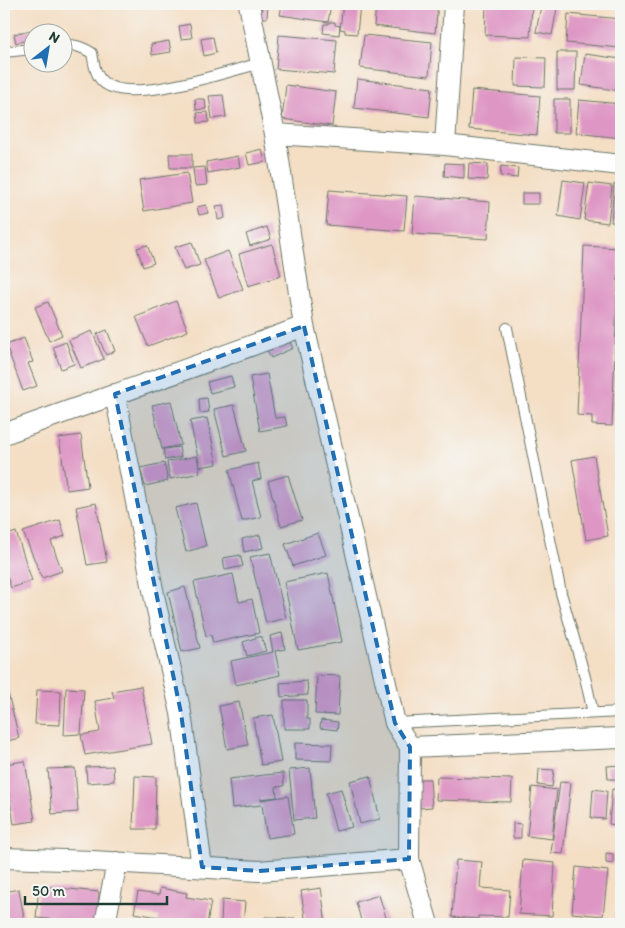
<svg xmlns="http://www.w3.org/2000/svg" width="625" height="928" font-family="Itim,sans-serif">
<rect width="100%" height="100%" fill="#f6f6f2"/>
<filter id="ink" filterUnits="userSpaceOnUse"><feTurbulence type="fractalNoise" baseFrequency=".02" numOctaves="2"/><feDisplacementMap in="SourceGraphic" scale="10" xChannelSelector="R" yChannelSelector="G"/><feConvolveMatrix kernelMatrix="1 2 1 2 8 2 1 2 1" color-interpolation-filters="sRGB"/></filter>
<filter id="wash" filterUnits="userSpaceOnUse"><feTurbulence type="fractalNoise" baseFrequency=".0096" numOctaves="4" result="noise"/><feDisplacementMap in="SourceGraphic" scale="20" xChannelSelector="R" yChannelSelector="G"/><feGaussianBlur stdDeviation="1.12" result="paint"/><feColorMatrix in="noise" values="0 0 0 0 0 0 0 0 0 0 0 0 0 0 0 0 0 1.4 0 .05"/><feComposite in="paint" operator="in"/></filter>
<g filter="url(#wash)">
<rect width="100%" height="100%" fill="#f4dec4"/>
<g id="blocks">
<path fill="#de97c5" d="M262,4H268L267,18H261Z
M282,4H331L328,22L280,15Z
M343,4H360L357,34L345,33V30L340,29Z
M376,4H438L435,33L374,26Z
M486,4L532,6L530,37L485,35Z
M541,6L557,8L552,35L536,32Z
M568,14L621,19V48L566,43Z
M329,22H335V25L340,26L339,35L323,33L324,24H329Z
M190,24L192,38L181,39L179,26Z
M31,30L32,39L16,43L14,34Z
M279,35L337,40L334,74L276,69Z
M364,35L432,42L429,76L360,68Z
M213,37L216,53L204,56L201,39Z
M169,41L171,52L152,55L151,44Z
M557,52H576L575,90H557Z
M585,54L621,59V91L581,85Z
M516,57L546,58L545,87L515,86Z
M357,79L432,88L429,117L354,108Z
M286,85L336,92L332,126L282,119Z
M472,90L540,96L537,135L469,129Z
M223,95L226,117L212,119L209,96Z
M195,99H205L206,109L196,110Z
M554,99H570V133H554Z
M579,100L621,104V138L576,133Z
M208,112L209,122L198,123L197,113Z
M262,149L265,162L249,165L246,153Z
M169,154H192V168H170Z
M238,156L240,167L208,173L206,162Z
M445,163L464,164V178L444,176Z
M469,163L488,164L487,180L468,179Z
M501,166L518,168L517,178L500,176Z
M205,167L207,185L195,186L193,168Z
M187,173L192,203L144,211L139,180Z
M563,180L585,183L580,220L558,216Z
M589,183L612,186L608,223L584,220Z
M614,184L621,185V223L611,222Z
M329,190L407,196L404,231L326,225Z
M522,193H539V204H522Z
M415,196L490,202L488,239L412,234Z
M206,205L208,213L199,215L197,207Z
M223,205L225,218L218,220L216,206Z
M267,227L271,239L250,246L246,234Z
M192,242L200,265L184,270L175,247Z
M272,244L281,276L248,286L239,254Z
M147,245L154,263L143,267L137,248Z
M584,246L619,248L612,426L592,425V416L577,415Z
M228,251L243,289L219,298L204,260Z
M176,301L188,331L148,346L136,317Z
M48,302L62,335L49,341L35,307Z
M107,330L115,351L106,355L97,334Z
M92,331L104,359L81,368L69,340Z
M24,338L33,362L28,363L37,386L23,391L6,345Z
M288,339L293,348L271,358L266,348Z
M66,342L74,364L61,369L53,347Z
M267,374L275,418L285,417L287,426L260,431L250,377Z
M231,376L234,387L210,393L207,382Z
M207,398L209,412L200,413L199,399Z
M171,401L181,445L162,449L152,405Z
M234,405L246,451L226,456L214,409Z
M207,418L217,464L200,467L190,421Z
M81,435L88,487L67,490L59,438Z
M179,447L181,457L165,460L163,449Z
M197,456L200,473L170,479L167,462Z
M594,456L608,536L586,540L572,460Z
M164,463L168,481L145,486L140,468Z
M258,463L261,479L252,481L261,517L242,521L229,470Z
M288,475L302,520L281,526L268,481Z
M96,503L107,562L87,565L76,507Z
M196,503L206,546L186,552L175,508Z
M60,520L65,536L51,541L62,571L42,578L23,532Z
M16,532L32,581L11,588L4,568V536Z
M318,533L326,555L293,566L285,544Z
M260,535L263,548L244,552L242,539Z
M270,553L286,618L266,623L250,557Z
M240,555L243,566L225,570L223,558Z
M328,573L342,642L298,650L284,582Z
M233,574L239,602L252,599L259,633L213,643L211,635L206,636L194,582Z
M185,587L200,648L182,652L168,592Z
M282,633L285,649L275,651L280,675L236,685L231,661L273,652L270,636Z
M261,636L266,651L247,656L243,642Z
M317,675L340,676L338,715L315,714Z
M307,681L308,695L281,697L280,683Z
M4,685H6L19,738L4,742Z
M141,686L152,744L85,755L81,735L100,732L95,701L114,698L112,691Z
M66,688L84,689L81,734L64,735Z
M37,690L61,691L60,725L35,724Z
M284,700H307V719H310V729H284Z
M239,702L248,745L227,749L219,706Z
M273,715L281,762L261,765L253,718Z
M321,720L338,722L337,730L320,728Z
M295,743L332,744L331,761L295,760Z
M25,761L35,821L14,824L4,764Z
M621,765V779H608L607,766Z
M113,766L114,781L87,783L86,767Z
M75,768L78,812L52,814L48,769Z
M310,768L315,818L294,820L289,770Z
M539,769L554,770L552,787L538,785Z
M283,773L284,786L276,787L277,797L260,799L261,800L288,796L294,834L267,838L262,805L232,808L229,779Z
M135,776L156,777L155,829H133Z
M370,776L380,819L360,824L350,781Z
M437,777L512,779L511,802L436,800Z
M419,779H430L432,807L420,808Z
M560,782L571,783L563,854L551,853Z
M532,787L557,790L552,839L527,836Z
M341,789L352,827L336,831L326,793Z
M593,789L607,791L605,819L591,818Z
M612,789L621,790V826L609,824Z
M513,823L521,824V838H513Z
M606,853L613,854V864L606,863Z
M456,860L482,862L480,888L510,890L508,917L478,916V919L452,917Z
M523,860L555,863L552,916L519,914Z
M576,867L608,871L603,916L572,913Z
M39,886L99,892L97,923L36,918Z
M620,887H621V915H618Z
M160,888L187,893L186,897L211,901L207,924H158L159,917L134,913L138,892L159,895Z
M321,888L326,924H306L301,891Z
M19,889L25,924H4V892Z
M379,895L388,924H362L356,902Z
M222,900L245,902L243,924H221Z
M265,917L295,918L294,924H265Z"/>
</g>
</g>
<g filter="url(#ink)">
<use href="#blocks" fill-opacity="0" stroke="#6a7566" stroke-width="1"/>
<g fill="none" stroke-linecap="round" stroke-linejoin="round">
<g stroke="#6a7566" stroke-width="12">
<path id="service" d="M62,45C74,44 82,47 92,53C94,63 95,75 103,82C129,106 228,71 261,63
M4,52L32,49
M507,328L561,593L585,677L593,713
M395,723L621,712"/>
</g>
<g stroke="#6a7566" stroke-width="22">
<path id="minor" d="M249,4L275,134L304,326L395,723L410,747L409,859L428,924
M275,134L445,145L621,165
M445,145L454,4
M115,394L156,605L181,713L202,867
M4,434C104,398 204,364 304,326
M410,747L621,738
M4,858L93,861L259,871L409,859
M105,924L117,862"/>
</g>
<use href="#service" stroke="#fff" stroke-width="10"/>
<use href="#minor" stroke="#fff" stroke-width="20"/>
</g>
</g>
<path fill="#1f6fb2" fill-opacity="0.2" stroke="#1f6fb2" stroke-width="4" stroke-dasharray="10 6" stroke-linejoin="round" d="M304,326L395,723L410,747L409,859L259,871L202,867L181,713L115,394Z"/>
<rect width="625" height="928" fill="none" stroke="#f6f6f2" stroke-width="20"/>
<g transform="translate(48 48) rotate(31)"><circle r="24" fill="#f6f6f2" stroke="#a0aca6"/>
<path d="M0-4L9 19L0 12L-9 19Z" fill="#1f6fb2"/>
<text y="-8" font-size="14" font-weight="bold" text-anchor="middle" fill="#1f3d34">N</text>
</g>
<path d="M25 896v8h142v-8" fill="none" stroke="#1f3d34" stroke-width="2.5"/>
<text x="32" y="896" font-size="15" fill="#1f3d34" stroke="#f6f6f2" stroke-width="4" paint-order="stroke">50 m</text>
</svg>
